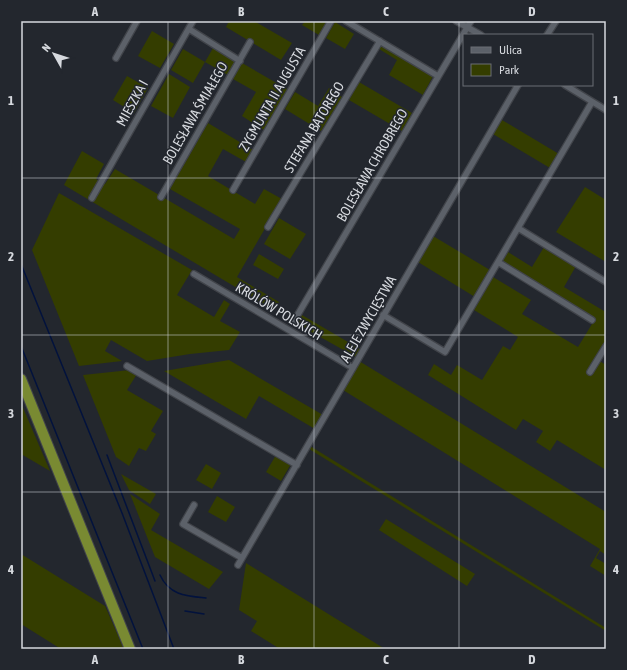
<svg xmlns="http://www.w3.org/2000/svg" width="627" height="670" font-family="'Asap Condensed',sans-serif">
<rect width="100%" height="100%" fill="#23272e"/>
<path fill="#343d00" d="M229,21H254L292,43L281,60L226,27Z
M305,21H328L319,35L302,25Z
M335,22L354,34L345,49L326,38Z
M152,31L174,44L160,68L138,56Z
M381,46L433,76L423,95L389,75L397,60L379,49Z
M213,48L236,61L228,75L205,62L193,83L171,70L183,49L205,62Z
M242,63L287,89L264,130L242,116L256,92L233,79Z
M169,74L190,87L173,118L151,106Z
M127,76L148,88L134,113L113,100Z
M359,82L412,113L402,131L349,100Z
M329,88L342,97L321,131L285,109L295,92L318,106Z
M502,120L559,154L550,168L493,134Z
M208,123L253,150L246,162L223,149L208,176L255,204L264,189L282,199L237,277L279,302L274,310L64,185L82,151L104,164L96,179L105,184L115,169L234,239L240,229L170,189Z
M585,187L606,200V262L556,232Z
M59,193L192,270L177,295L214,317L224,300L230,304L220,321L240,332L229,350L190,354L147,361L111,340L105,351L122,361L79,366L32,250Z
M279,218L306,234L290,259L264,244Z
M433,236L490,270L475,297L418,262Z
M544,247L576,266L564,287L604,311L606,309V340L595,358L606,365V470L557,440L550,451L536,442L543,431L523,419L516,430L428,375L434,364L451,375L457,365L482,380L503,346L510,350L518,337L474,310L493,277L531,300L522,314L578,347L595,319L505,264L503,260L508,252L532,267Z
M259,254L284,269L278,279L253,265Z
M302,315L360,349L356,357L297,324Z
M229,360L323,415L315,429L259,396L246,419L164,371Z
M359,361L606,512V555L600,551L596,558L606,564V576L590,566L600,549L343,390Z
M130,370L137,374L127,390L163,411L151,431L156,434L146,451L139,448L129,466L116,457L83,375Z
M21,403L50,471L21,454Z
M310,446L606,628V631L309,449Z
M276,455L291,464L281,481L266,472Z
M206,464L221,473L212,489L196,480Z
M121,474L156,494L150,504L129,490Z
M130,494L160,514L151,530L223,572L209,589L155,557Z
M217,496L235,507L226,522L208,512Z
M386,519L475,574L467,586L379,530Z
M21,554L105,606L124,649H61L21,624Z
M246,563L385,649H280L251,631L257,621L239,610Z"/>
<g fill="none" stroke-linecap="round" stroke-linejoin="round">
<path stroke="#02123d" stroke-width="1.5" d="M21,264L122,513L174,649
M21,346L143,649
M107,455L155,581
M160,575C169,595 186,596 206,598
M185,611L204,614"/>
<g stroke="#41444a" stroke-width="8">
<path id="street" d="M346,21L438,76
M456,21L481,35
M189,29L240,61
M547,35L556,21
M116,58L137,21
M565,85L606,110
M233,190L331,21
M161,197L250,42
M92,198L193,21
M268,227L380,41
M518,228L606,282
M498,262L592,320
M194,274L353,368
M383,315L445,352L592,102
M294,321L471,21
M127,366L297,465
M590,372L606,346
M194,505L183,524L242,558
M238,565L518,85"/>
</g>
<g stroke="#41444a" stroke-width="12">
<path id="highway" d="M21,379L130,649"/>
</g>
<use href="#street" stroke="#5c6169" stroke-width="5.5"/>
<use href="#highway" stroke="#798a32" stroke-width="10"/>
</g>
<path fill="none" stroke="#d6d9de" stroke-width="1" stroke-opacity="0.55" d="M168,21V649M314,21V649M459,21V649M21,178H606M21,335H606M21,492H606"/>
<g text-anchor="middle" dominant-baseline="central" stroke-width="3" stroke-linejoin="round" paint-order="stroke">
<g font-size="14" fill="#d6d9de" stroke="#23272e">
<text transform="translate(272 99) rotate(-60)">ZYGMUNTA II AUGUSTA</text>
<text transform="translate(132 103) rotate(-61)">MIESZKA I</text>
<text transform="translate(195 113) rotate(-60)">BOLESŁAWA ŚMIAŁEGO</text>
<text transform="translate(314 127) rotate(-59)">STEFANA BATOREGO</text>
<text transform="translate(372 165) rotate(-60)">BOLESŁAWA CHROBREGO</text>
<text transform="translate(279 311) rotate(31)">KRÓLÓW POLSKICH</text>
<text transform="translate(368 319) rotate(-60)">ALEJE ZWYCIĘSTWA</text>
</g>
</g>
<rect width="627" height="670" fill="none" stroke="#23272e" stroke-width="44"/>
<rect x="463" y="34" width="130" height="52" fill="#23272e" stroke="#6b6e74"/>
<rect x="471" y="47" width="20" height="6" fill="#5c6169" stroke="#6b6e74"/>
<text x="499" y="54" font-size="12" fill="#d6d9de">Ulica</text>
<rect x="471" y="64" width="20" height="12" fill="#343d00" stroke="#6b6e74"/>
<text x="499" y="74" font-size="12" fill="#d6d9de">Park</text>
<g transform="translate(54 54) rotate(309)" stroke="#23272e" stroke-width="3" paint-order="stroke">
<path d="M0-3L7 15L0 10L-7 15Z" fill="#d6d9de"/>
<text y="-6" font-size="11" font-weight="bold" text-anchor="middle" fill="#d6d9de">N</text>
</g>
<rect x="22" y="22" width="583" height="626" fill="none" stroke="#d6d9de" stroke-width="1.5"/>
<g font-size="13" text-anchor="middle" font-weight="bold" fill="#d6d9de">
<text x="95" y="16">A</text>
<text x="241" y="16">B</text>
<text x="386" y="16">C</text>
<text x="532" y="16">D</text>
<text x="11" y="105">1</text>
<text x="616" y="105">1</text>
<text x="11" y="261">2</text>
<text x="616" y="261">2</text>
<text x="11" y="418">3</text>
<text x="616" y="418">3</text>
<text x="11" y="574">4</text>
<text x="616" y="574">4</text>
<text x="95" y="664">A</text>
<text x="241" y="664">B</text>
<text x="386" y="664">C</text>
<text x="532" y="664">D</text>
</g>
</svg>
